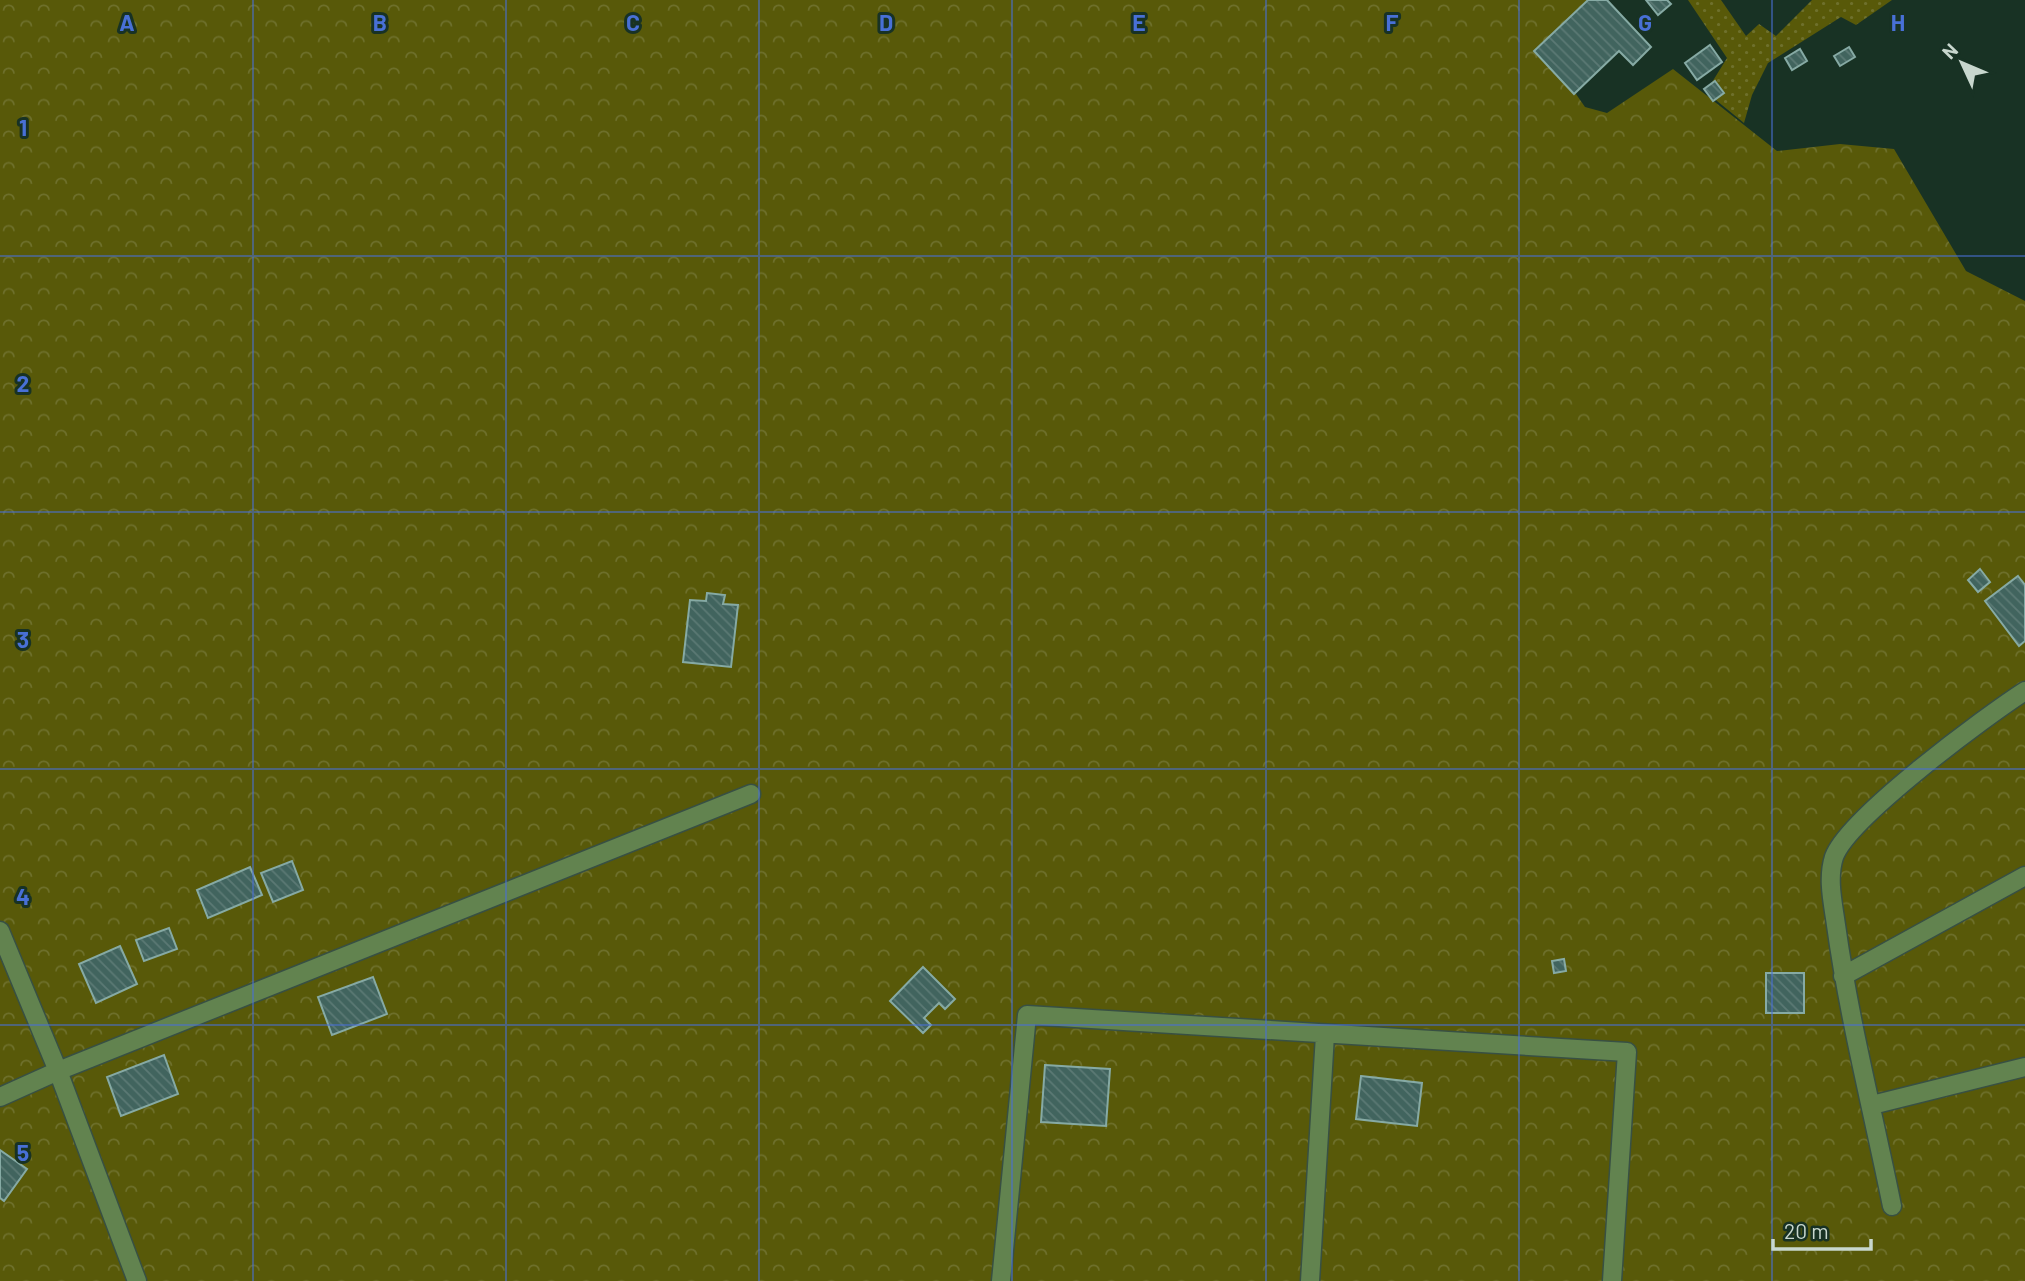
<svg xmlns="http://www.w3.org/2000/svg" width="2025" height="1281" font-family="Barlow,sans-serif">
<defs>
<pattern id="grass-dots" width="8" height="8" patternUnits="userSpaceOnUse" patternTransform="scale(1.75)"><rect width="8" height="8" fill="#585909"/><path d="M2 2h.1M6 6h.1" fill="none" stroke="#6e702c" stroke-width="1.8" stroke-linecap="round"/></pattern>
<pattern id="forest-crowns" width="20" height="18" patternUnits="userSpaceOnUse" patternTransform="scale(1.75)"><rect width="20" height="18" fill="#585909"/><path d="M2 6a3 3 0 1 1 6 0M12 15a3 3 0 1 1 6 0" fill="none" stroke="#6e702c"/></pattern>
<pattern id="building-back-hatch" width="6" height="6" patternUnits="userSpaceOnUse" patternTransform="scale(1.75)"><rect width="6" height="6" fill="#41645e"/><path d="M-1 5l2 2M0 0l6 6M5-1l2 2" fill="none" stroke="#5b7974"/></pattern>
</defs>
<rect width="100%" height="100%" fill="#183224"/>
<path fill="url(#grass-dots)" d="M1688,0H1721L1746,36L1759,24L1776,36L1812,0H1892L1856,25L1841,17L1768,63L1752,95L1744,123L1706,92L1727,58Z"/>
<path fill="url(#forest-crowns)" d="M0,0H1601L1546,51L1585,107L1607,113L1673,69L1777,151L1840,144L1894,149L1966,271L2025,301V1281H0Z"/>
<path fill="url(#building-back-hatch)" stroke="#86aaa4" stroke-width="2" d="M1588,0H1607L1651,47L1633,65L1619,51L1574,94L1534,51Z
M1646,0H1667L1671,4L1658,15Z
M1710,45L1722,62L1697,80L1685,63Z
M1849,47L1855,57L1840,66L1834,56Z
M1800,49L1807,61L1792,70L1785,58Z
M1715,81L1724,93L1713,101L1704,89Z
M1980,569L1990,582L1978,592L1968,580Z
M2018,576L2025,585V641L2019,646L1985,601Z
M707,593L725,595L723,604L738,605L731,667L683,662L690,600L706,601Z
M292,861L303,890L273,902L261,873Z
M250,867L262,895L208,918L197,890Z
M169,928L177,949L144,961L136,940Z
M120,946L137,984L96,1003L79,964Z
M1564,959L1566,971L1554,973L1552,961Z
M923,967L955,999L945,1009L939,1003L924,1018L931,1025L923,1033L890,1001Z
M1766,973H1804V1013H1766Z
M373,977L387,1014L332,1035L318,997Z
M164,1055L178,1094L121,1116L107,1077Z
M1045,1065L1110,1069L1106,1126L1041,1122Z
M1361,1076L1422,1083L1417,1126L1356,1119Z
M0,1150L27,1169L4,1201L0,1198Z"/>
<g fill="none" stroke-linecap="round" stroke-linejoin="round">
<g stroke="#385043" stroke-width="21">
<path id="minor" d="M0,931L58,1071L137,1281
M1843,976L2025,876
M0,1097L58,1071L751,794
M1872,1105L2025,1067
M1892,1206C1873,1112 1849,1019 1836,925C1833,903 1827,879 1834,857C1848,818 1986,716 2025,691
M1001,1281L1027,1015L1627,1052L1612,1281
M1310,1281L1325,1035"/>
</g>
<use href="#minor" stroke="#62834f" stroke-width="18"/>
</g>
<path fill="none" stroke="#4870d6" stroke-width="2" stroke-opacity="0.55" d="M253,0V1281M506,0V1281M759,0V1281M1012,0V1281M1266,0V1281M1519,0V1281M1772,0V1281M0,256H2025M0,512H2025M0,769H2025M0,1025H2025"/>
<g font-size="23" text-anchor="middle" font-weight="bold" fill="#4870d6" stroke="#183224" stroke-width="6" stroke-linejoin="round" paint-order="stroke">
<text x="127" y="31">A</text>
<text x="380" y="31">B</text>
<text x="633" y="31">C</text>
<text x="886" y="31">D</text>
<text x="1139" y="31">E</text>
<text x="1392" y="31">F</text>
<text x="1645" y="31">G</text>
<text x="1898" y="31">H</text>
<text x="23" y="136">1</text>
<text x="23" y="392">2</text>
<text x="23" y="648">3</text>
<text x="23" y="905">4</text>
<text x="23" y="1161">5</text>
</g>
<g transform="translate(1962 63) rotate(314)" stroke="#183224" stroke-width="5" paint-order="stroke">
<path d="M0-5L12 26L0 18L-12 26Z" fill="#c8d7ce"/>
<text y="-10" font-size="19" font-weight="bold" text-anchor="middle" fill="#c8d7ce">N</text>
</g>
<path d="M1773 1239v10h98v-10" fill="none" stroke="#c8d7ce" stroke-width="3.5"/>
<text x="1784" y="1239" font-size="21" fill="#c8d7ce" stroke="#183224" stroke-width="5" paint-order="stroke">20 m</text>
</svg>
